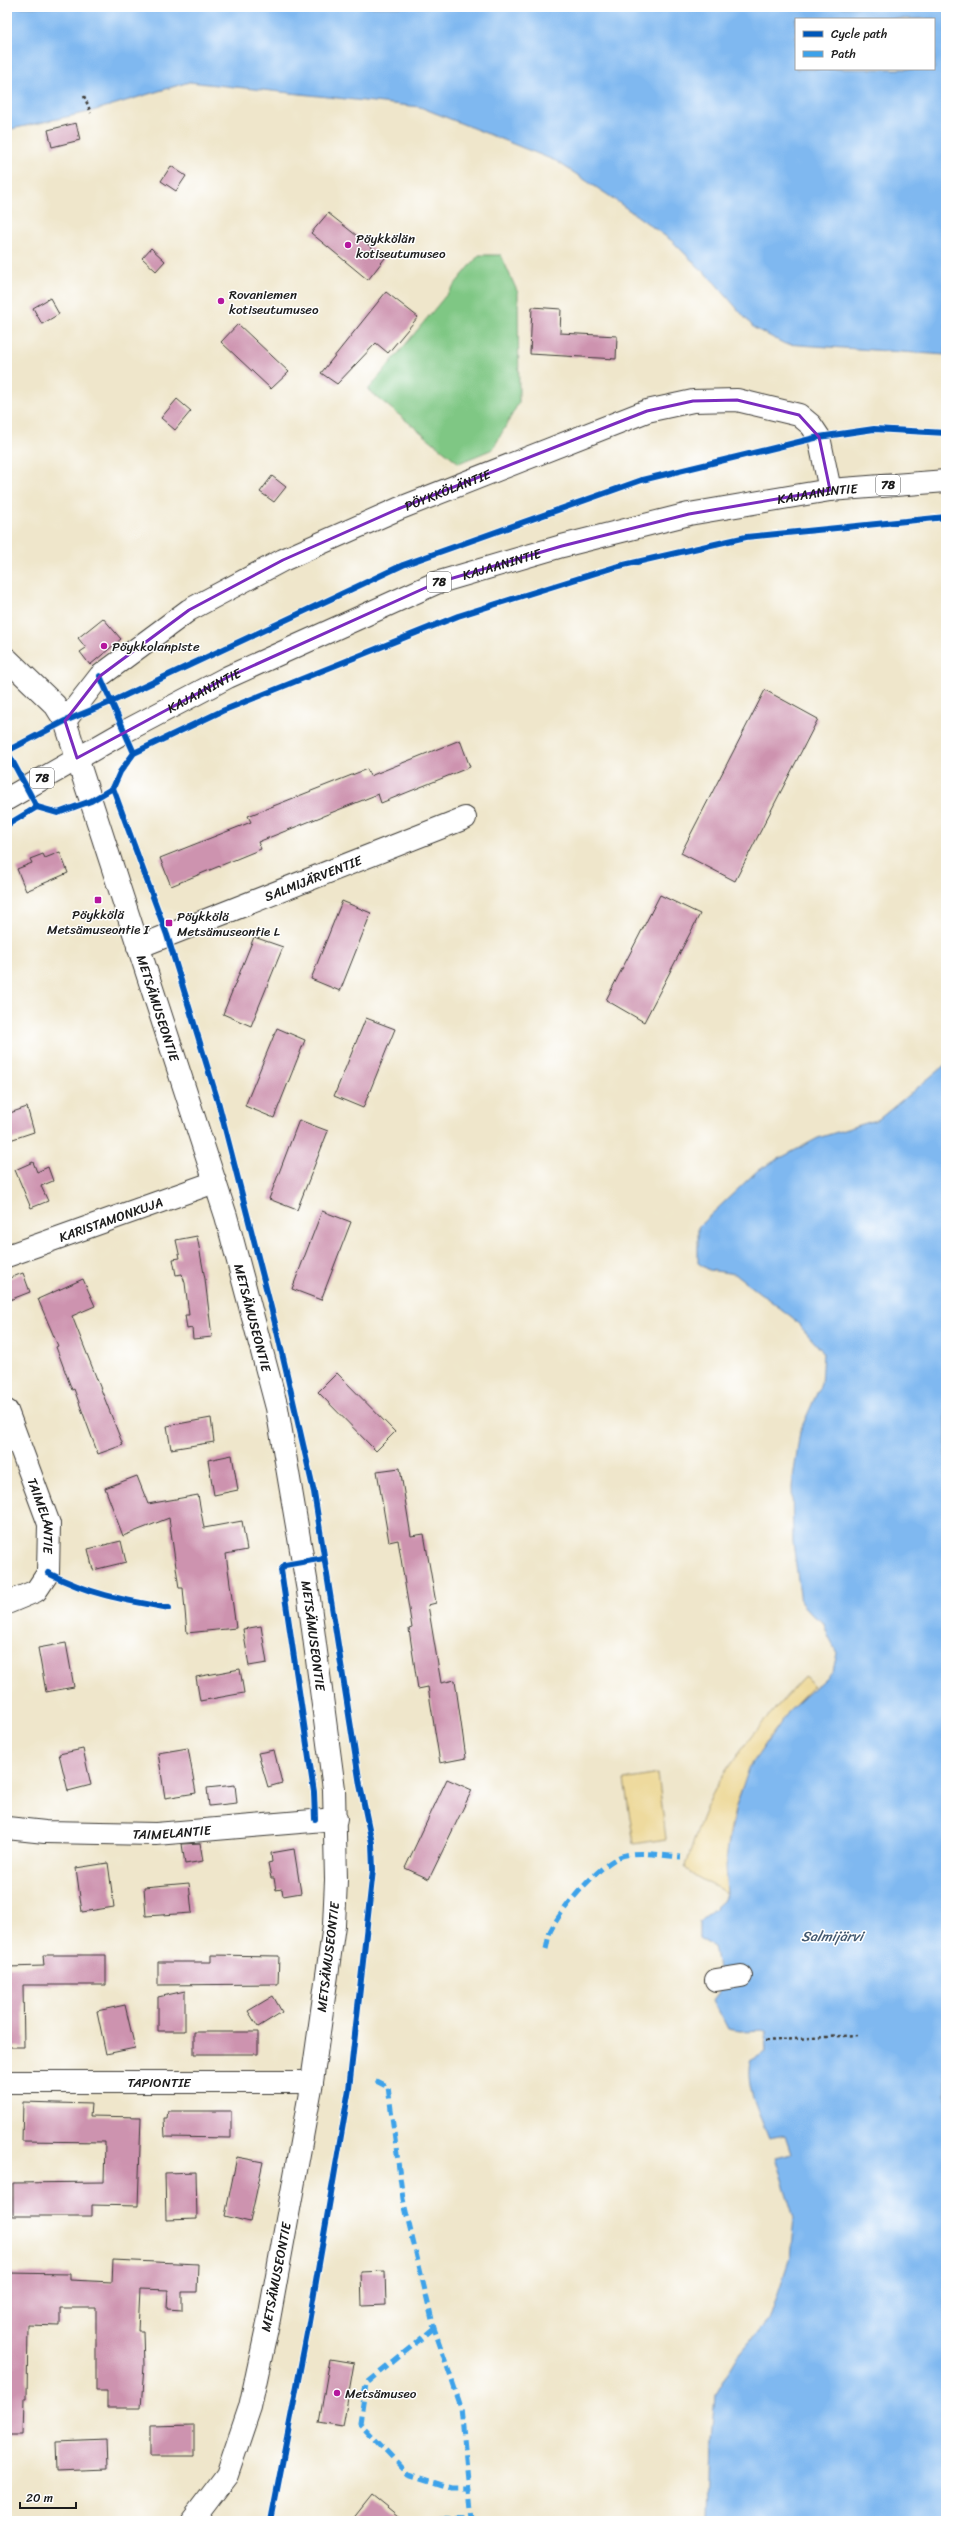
<svg xmlns="http://www.w3.org/2000/svg" width="953" height="2528" font-family="Sriracha,sans-serif">
<rect width="100%" height="100%" fill="#fff"/>
<filter id="ink" filterUnits="userSpaceOnUse"><feTurbulence type="fractalNoise" baseFrequency=".025" numOctaves="2"/><feDisplacementMap in="SourceGraphic" scale="8" xChannelSelector="R" yChannelSelector="G"/><feConvolveMatrix kernelMatrix="1 2 1 2 8 2 1 2 1" color-interpolation-filters="sRGB"/></filter>
<filter id="wash" filterUnits="userSpaceOnUse"><feTurbulence type="fractalNoise" baseFrequency=".012" numOctaves="4" result="noise"/><feDisplacementMap in="SourceGraphic" scale="16" xChannelSelector="R" yChannelSelector="G"/><feGaussianBlur stdDeviation="0.9" result="paint"/><feColorMatrix in="noise" values="0 0 0 0 0 0 0 0 0 0 0 0 0 0 0 0 0 1.4 0 .05"/><feComposite in="paint" operator="in"/></filter>
<g filter="url(#wash)">
<rect width="100%" height="100%" fill="#efe6cb"/>
<path fill="#7fc784" stroke="#4e7250" d="M479,255H501L518,293L519,402L493,449L459,463L368,390Z"/>
<path fill="#eeda9e" stroke="#857b5d" d="M805,1676L814,1686C755,1744 721,1808 727,1893L697,1877L685,1868C696,1835 706,1801 725,1772C748,1738 777,1706 805,1676Z
M658,1774L666,1839L634,1844L624,1780Z"/>
<path fill="#7fb8f0" stroke="#4e6a86" fill-rule="evenodd" d="M7,7H946V355L785,344L754,328L715,283L672,241L608,195L556,161L420,107L189,82L89,112L7,130ZM796,19H934V69H796Z
M946,1064V2521H709L711,2439L715,2395L738,2356L770,2317L790,2257L794,2218L775,2157L791,2153L785,2135L769,2138C759,2114 745,2088 750,2061L766,2052L765,2030L739,2031L728,2029L713,2000L724,1985C716,1971 718,1961 714,1947L699,1938V1922L723,1901L727,1893L725,1867L729,1841L736,1807L749,1768L789,1711L833,1671L837,1653L829,1638L823,1622L813,1616L801,1603L793,1542L792,1486L800,1431L821,1384L823,1352L793,1318L735,1274L709,1270L698,1263V1227L758,1170L818,1138L879,1119Z"/>
<g id="blocks">
<path fill="#cd93af" d="M76,123L80,140L52,147L48,130Z
M171,166L186,176L176,191L161,181Z
M328,213L385,258L368,280L311,233Z
M151,248L165,261L156,271L142,258Z
M386,292L418,317L388,353L376,343L337,384L321,373Z
M50,298L59,314L42,324L33,308Z
M532,307L561,309L560,333L617,336L616,359L530,354Z
M238,324L289,372L271,389L221,342Z
M177,399L191,411L175,430L161,418Z
M272,476L286,487L274,502L260,492Z
M103,618L121,639L90,665L80,652L86,648L78,638Z
M765,690L818,719L735,881L681,853Z
M460,740L470,767L381,803L378,794L258,842L261,849L171,886L160,858L251,822L248,816L367,769L370,776Z
M60,852L68,873L26,891L17,869L32,863L30,859L43,854L45,858Z
M660,895L700,914L644,1022L606,1000Z
M342,901L371,913L340,991L311,979Z
M254,937L283,947L251,1026L223,1014Z
M366,1018L395,1029L363,1108L334,1096Z
M277,1028L305,1040L274,1118L245,1106Z
M27,1107L34,1132L7,1141V1114Z
M299,1120L328,1131L297,1210L269,1199Z
M33,1162L37,1172L48,1167L53,1181L41,1186L48,1201L31,1208L15,1170Z
M322,1211L351,1222L321,1300L292,1289Z
M197,1236L205,1279L212,1337L193,1339L192,1328L187,1329L185,1315H189L185,1283L182,1274L176,1275L173,1259L180,1258L176,1240Z
M23,1273L30,1292L7,1301V1279Z
M83,1279L95,1306L72,1316L123,1445L98,1454L74,1389L72,1390L56,1347L58,1346L38,1299Z
M337,1373L395,1432L376,1451L318,1392Z
M211,1418L214,1442L171,1449L167,1426Z
M232,1455L238,1490L214,1495L208,1460Z
M400,1468L411,1536L424,1534L436,1603L428,1605L441,1683L455,1680L466,1758L440,1763L428,1687L418,1689L409,1629L412,1628L398,1540L389,1542L377,1471Z
M137,1476L148,1504L198,1495L204,1528L242,1521L247,1550L226,1554L236,1628L187,1633L183,1588H179L169,1518L123,1536L105,1488Z
M121,1541L126,1562L93,1570L88,1549Z
M261,1626L267,1663L249,1666L243,1629Z
M66,1643L74,1687L46,1692L38,1648Z
M240,1669L244,1693L200,1701L196,1677Z
M188,1748L196,1793L165,1798L158,1753Z
M83,1749L91,1785L68,1791L59,1754Z
M274,1750L282,1783L268,1787L258,1753Z
M447,1779L472,1790L429,1879L405,1868Z
M235,1785L237,1803L209,1806L207,1788Z
M200,1843L203,1861L185,1864L182,1844Z
M294,1849L301,1893L283,1896L282,1889L276,1890L274,1878H271L268,1863L272,1862L271,1853Z
M108,1863L114,1907L82,1912L76,1868Z
M189,1883L192,1913L146,1916L144,1887Z
M43,1955H106V1985H23L24,2047H7V1967L44,1966Z
M211,1955L279,1956L278,1984L158,1985V1962H211Z
M185,1991V2031H158V1997Z
M273,1996L282,2012L258,2027L248,2011Z
M125,2005L135,2048L106,2054L97,2011Z
M194,2032H258V2054H194Z
M23,2102L91,2104L90,2116L141,2117L138,2206L92,2205V2216H13V2183L104,2182L105,2142L22,2141Z
M168,2111H231V2138L165,2137L164,2118H167Z
M237,2157L263,2162L250,2222L225,2216Z
M196,2172L197,2219L166,2220L165,2173Z
M113,2260L198,2264L197,2292H182V2310L167,2309L168,2290L140,2289L138,2331H143L144,2366L141,2408H107V2391H96V2308H60V2326L28,2325L27,2398H24L23,2435H7V2273L70,2274V2280L112,2282Z
M385,2271L386,2305L362,2306L361,2272Z
M330,2359L354,2363L343,2427L319,2423Z
M194,2425V2456H150V2426Z
M106,2439L107,2469L57,2471L56,2441Z
M372,2496L403,2521H352Z"/>
</g>
</g>
<g filter="url(#ink)">
<use href="#blocks" fill-opacity="0" stroke="#3c3a36" stroke-width="1"/>
<g fill="none" stroke-linecap="round" stroke-linejoin="round">
<g stroke="#3c3a36" stroke-width="24">
<g id="minor">
<path id="s1" d="M7,659L55,705L65,721L226,1216L277,1408L308,1591L334,1789L336,1880L334,1925L312,2082L269,2319L250,2407L227,2475L192,2521"/>
<path id="s2" d="M65,721L100,676L189,610L283,560L398,509L647,411L693,401L737,400L799,415L811,425L819,437L830,490"/>
<path id="s3" d="M138,947L465,818"/>
<path id="s4" d="M7,1256L215,1182"/>
<path id="s5" d="M7,1411L49,1524L48,1573L36,1591L7,1603"/>
<path id="s6" d="M7,1828L45,1832L156,1834L336,1819"/>
<path d="M716,1980L741,1976"/>
<path id="s7" d="M7,2082H312"/>
</g>
</g>
<g stroke="#3c3a36" stroke-width="24">
<g id="major">
<path id="s8" d="M7,799L124,732L228,677L436,583L562,546L689,514L830,490L946,481"/>
</g>
</g>
<path stroke="#3c3a36" stroke-width="2.5" stroke-dasharray="3 3" stroke-linecap="butt" d="M84,96L91,113
M765,2041L857,2035"/>
<use href="#minor" stroke="#fff" stroke-width="22"/>
<use href="#major" stroke="#fff" stroke-width="22"/>
<path stroke="#3da2ea" stroke-width="5" stroke-dasharray="10 5" stroke-linecap="butt" d="M546,1949C548,1942 548,1934 552,1928C563,1907 596,1869 617,1858C635,1849 662,1856 681,1857
M376,2081L388,2087L403,2199L434,2328L461,2407L472,2521
M434,2328L366,2384L360,2423L408,2474L452,2488H468
M426,2521L429,2519L472,2520"/>
<g stroke="#fff" stroke-width="8">
<path id="cycleway" d="M100,676L134,753
M7,751L65,721L111,702L403,565L642,480L819,437L874,429L946,433
M7,751L37,807
M113,788L167,935L219,1105L276,1327L314,1492L360,1785L372,1843L373,1870L349,2089L308,2328L271,2521
M7,825L37,807L58,813L91,801L113,788L120,772L134,753L222,711L458,616L615,567L746,537L946,517
M48,1573C91,1595 123,1600 169,1608
M315,1819L314,1792L281,1570L285,1565L324,1558"/>
</g>
<use href="#cycleway" stroke="#0057b8" stroke-width="6"/>
</g>
</g>
<path fill="none" stroke="#7b2cbf" stroke-width="3" stroke-linejoin="round" d="M737,400L799,415L819,437L830,490L689,514L562,546L436,583L228,677L77,758L65,721L100,676L189,610L283,560L398,509L647,411L693,401Z"/>
<g fill="#b5179e" stroke="#fff" stroke-width="1.5">
<circle cx="348" cy="245" r="4"/>
<circle cx="221" cy="301" r="4"/>
<circle cx="104" cy="646" r="4"/>
<rect x="94" y="896" width="8" height="8" rx="2"/>
<rect x="165" y="919" width="8" height="8" rx="2"/>
<circle cx="337" cy="2393" r="4"/>
</g>
<g text-anchor="middle" dominant-baseline="central" stroke-width="3" stroke-linejoin="round" paint-order="stroke">
<g fill="#fff" stroke="#606060" stroke-width="1">
<rect x="876" y="475" width="24" height="20" rx="3"/>
<rect x="427" y="572" width="24" height="20" rx="3"/>
<rect x="30" y="768" width="24" height="20" rx="3"/>
</g>
<g font-size="12" font-weight="bold" fill="#1c1c1c">
<text x="888" y="485">78</text>
<text x="439" y="582">78</text>
<text x="42" y="778">78</text>
</g>
<g font-size="13" fill="#1c1c1c" stroke="#fff" text-anchor="start">
<text x="356" y="238">Pöykkölän<tspan x="356" dy="15">kotiseutumuseo</tspan></text>
<text x="229" y="294">Rovaniemen<tspan x="229" dy="15">kotiseutumuseo</tspan></text>
<text x="112" y="646">Pöykkolanpiste</text>
<text x="98" y="914" text-anchor="middle">Pöykkölä<tspan x="98" dy="15">Metsämuseontie I</tspan></text>
<text x="177" y="916">Pöykkölä<tspan x="177" dy="15">Metsämuseontie L</tspan></text>
<text x="345" y="2393">Metsämuseo</text>
</g>
<g font-size="13" fill="#1c1c1c" stroke="#fff">
<text stroke="none"><textPath href="#s2" startOffset="453">PÖYKKÖLÄNTIE</textPath></text>
<text stroke="none"><textPath href="#s8" startOffset="873">KAJAANINTIE</textPath></text>
<text stroke="none"><textPath href="#s8" startOffset="549">KAJAANINTIE</textPath></text>
<text stroke="none"><textPath href="#s8" startOffset="225">KAJAANINTIE</textPath></text>
<text stroke="none"><textPath href="#s3" startOffset="188">SALMIJÄRVENTIE</textPath></text>
<text stroke="none"><textPath href="#s1" startOffset="387">METSÄMUSEONTIE</textPath></text>
<text stroke="none"><textPath href="#s4" startOffset="110">KARISTAMONKUJA</textPath></text>
<text stroke="none"><textPath href="#s1" startOffset="711">METSÄMUSEONTIE</textPath></text>
<text stroke="none"><textPath href="#s5" startOffset="111">TAIMELANTIE</textPath></text>
<text stroke="none"><textPath href="#s1" startOffset="1035">METSÄMUSEONTIE</textPath></text>
<text stroke="none"><textPath href="#s6" startOffset="165">TAIMELANTIE</textPath></text>
<text transform="translate(328 1957) rotate(-83)">METSÄMUSEONTIE</text>
<text stroke="none"><textPath href="#s7" startOffset="152">TAPIONTIE</textPath></text>
<text transform="translate(276 2277) rotate(-79)">METSÄMUSEONTIE</text>
</g>
<g font-size="14" font-style="italic" fill="#445a71" stroke="#fff">
<text x="832" y="1936">Salmijärvi</text>
</g>
</g>
<rect width="953" height="2528" fill="none" stroke="#fff" stroke-width="24"/>
<rect x="795" y="18" width="140" height="52" fill="#ffffff" stroke="#a4a4a4"/>
<rect x="803" y="31" width="20" height="6" fill="#0057b8" stroke="#a4a4a4"/>
<text x="831" y="38" font-size="12" fill="#1c1c1c">Cycle path</text>
<rect x="803" y="51" width="20" height="6" fill="#3da2ea" stroke="#a4a4a4"/>
<text x="831" y="58" font-size="12" fill="#1c1c1c">Path</text>
<path d="M20 2502v6h56v-6" fill="none" stroke="#1c1c1c" stroke-width="2"/>
<text x="26" y="2502" font-size="12" fill="#1c1c1c" stroke="#ffffff" stroke-width="3" paint-order="stroke">20 m</text>
</svg>
